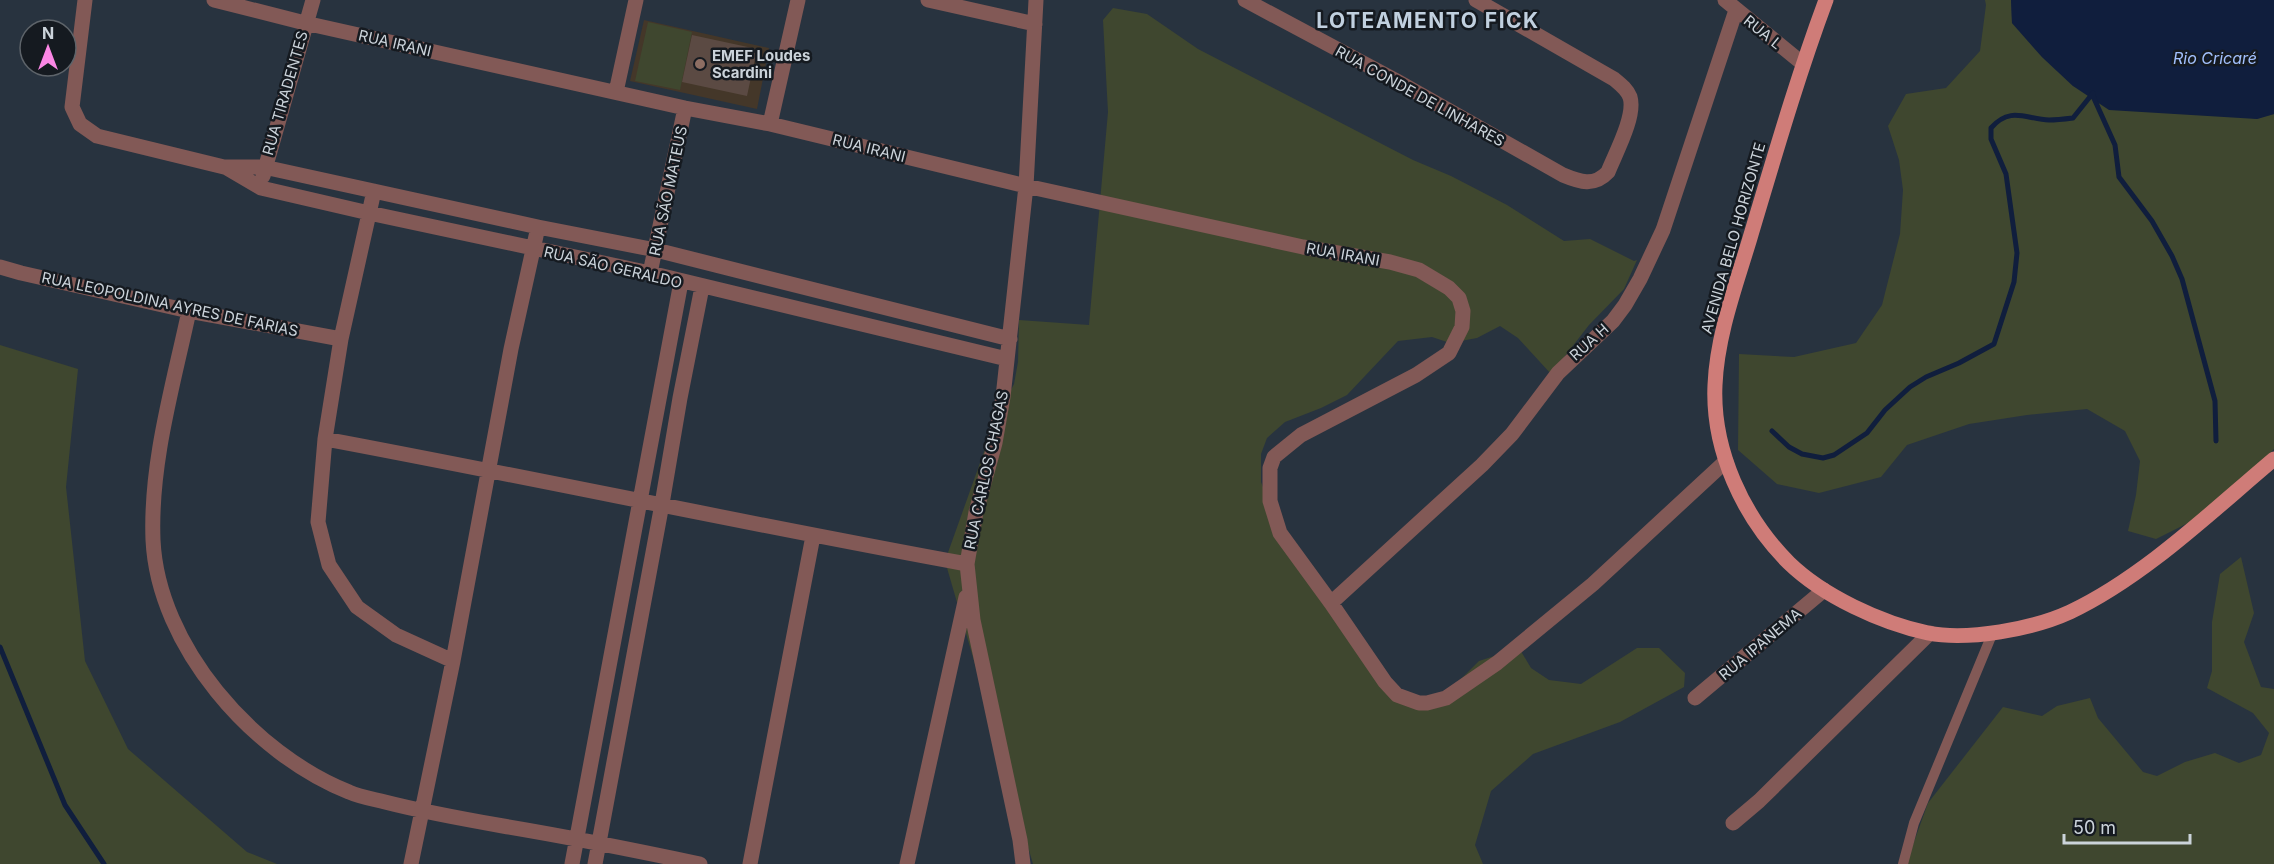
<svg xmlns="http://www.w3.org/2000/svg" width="2274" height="864" font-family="Inter,sans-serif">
<rect width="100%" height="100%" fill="#28333f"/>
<path fill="#443729" d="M644,20L769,48L757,109L630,81Z"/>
<path fill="#3f472f" d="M1985,0H2011L2012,23L2042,57L2073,86L2257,119L2274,114V449L2238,486L2202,516L2156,539L2128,531L2136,495L2140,461L2125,431L2087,409L2027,415L1969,424L1907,445L1881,477L1819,493L1777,484L1738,450L1739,354L1794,357L1856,343L1882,305L1900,234L1903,190L1899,160L1888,126L1906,94L1946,88L1980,51L1986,5Z
M1113,8L1147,14L1198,49L1413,160L1451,176L1507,205L1564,241L1590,239L1634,261L1637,260L1624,289L1589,325L1551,374L1518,338L1500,326L1477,338L1450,343L1432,337L1398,341L1347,395L1321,408L1285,422L1267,438L1261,454V482L1282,536L1395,696L1421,703L1449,691L1479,661L1519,648L1531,668L1549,680L1581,684L1637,648H1659L1685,673L1684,687L1620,722L1533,754L1491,791L1475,845L1483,864H1033L945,561L996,418L1014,384L1018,362L1019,320L1089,325L1108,112L1103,20Z
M648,22L692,32L680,90L635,81Z
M0,345L78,369L66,487L85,661L128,749L247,852L277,864H0Z
M2241,557L2254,613L2244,642L2261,687L2274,689V864H1906L1928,803L2003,707L2042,716L2057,706L2090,698L2098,718L2143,772L2157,776L2185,762L2215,753L2239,763L2261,755L2269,733L2253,713L2207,688L2212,671V622L2220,574Z"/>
<path fill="#101e3d" d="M2011,0H2274V114L2257,119L2109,110L2073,86L2042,57L2012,23Z"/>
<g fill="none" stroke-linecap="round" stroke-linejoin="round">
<path stroke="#101e3d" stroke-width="5" d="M2092,94L2115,145L2119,177L2152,221L2172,256L2182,279L2215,401L2216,441
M1772,431L1789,447L1802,454L1823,458L1834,455L1867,433L1885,410L1910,387L1926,377L1959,363L1994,344L2014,282L2017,253L2006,174L1991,139V128C2010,106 2026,119 2049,120C2057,120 2065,119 2073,118L2093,93
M0,647L65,805L104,864"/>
</g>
<path fill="#5b4a43" d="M692,35L757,49L747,96L682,82Z"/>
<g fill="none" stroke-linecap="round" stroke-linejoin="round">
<path stroke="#825956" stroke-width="10" d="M1903,864L1914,823L1993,632"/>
<path stroke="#825956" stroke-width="15" d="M85,0L72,107L80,124L97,136L224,167H264L538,227L656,250L1010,339
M214,0L305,23L685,108L770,124L1026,186L1303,247L1390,262L1419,270L1449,288L1459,298L1463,311L1462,327L1449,353L1416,375L1301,435L1274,457L1270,468V501L1280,533L1331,603L1385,682L1397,695L1419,703H1427L1446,698L1497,663L1593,584L1726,461
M928,0L1035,24
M1245,0L1395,80L1563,175C1580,182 1594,187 1608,172C1615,154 1636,116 1630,97C1627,89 1620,84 1614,79L1476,0
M1725,0L1802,63
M616,92L636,0
M770,124L798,0
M227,168L261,188L369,213L650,273L1007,359
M263,176L313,0
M374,191L341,339L325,439L318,522L329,565L357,607L396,635L453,661
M0,267L21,273L189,311L341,339
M650,273L685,108
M189,311C173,386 150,463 153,540C158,646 253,754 349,792C360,797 373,799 385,802C424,812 463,819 503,826C569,837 634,850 700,864
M325,439C539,479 752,525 967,564
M1331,603L1482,465L1512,434L1558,373L1613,321L1625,305L1640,279L1663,230L1736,10
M1695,698L1824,590
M1733,823L1759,801L1930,633
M411,864L453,661L511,349L538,227
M572,864L681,282
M595,864L662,504L680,398L702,287
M750,864L813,536
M907,864L966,597
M1023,864L1020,840L973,620L967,564L976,512L995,443L1003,397L1026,186L1036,0"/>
<path stroke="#cf7c78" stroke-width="15" d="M1826,0C1797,78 1774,158 1750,238C1736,285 1717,335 1715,385C1712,450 1743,517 1789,563C1823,596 1881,623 1928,633C1968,641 2033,629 2070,612C2144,577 2212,511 2274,459"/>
</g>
<circle fill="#8d6e63" stroke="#151a20" stroke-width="2" cx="700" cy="64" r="6"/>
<g text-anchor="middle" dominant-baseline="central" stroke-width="5" stroke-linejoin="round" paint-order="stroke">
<g font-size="15" fill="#cbd3da" stroke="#151a20">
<text transform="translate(1763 32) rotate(39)">RUA L</text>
<text transform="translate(395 43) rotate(13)">RUA IRANI</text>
<text transform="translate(285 93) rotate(-74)">RUA TIRADENTES</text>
<text transform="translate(1420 96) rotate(29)">RUA CONDE DE LINHARES</text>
<text transform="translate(869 148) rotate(14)">RUA IRANI</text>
<text transform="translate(668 191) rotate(-78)">RUA SÃO MATEUS</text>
<text transform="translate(1733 238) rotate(-74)">AVENIDA BELO HORIZONTE</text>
<text transform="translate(1343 254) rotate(10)">RUA IRANI</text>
<text transform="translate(613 267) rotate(13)">RUA SÃO GERALDO</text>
<text transform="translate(170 304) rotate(12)">RUA LEOPOLDINA AYRES DE FARIAS</text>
<text transform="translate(1589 342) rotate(-42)">RUA H</text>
<text transform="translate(986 470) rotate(-78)">RUA CARLOS CHAGAS</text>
<text transform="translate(1760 644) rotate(-40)">RUA IPANEMA</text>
</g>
<g font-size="15" font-weight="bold" fill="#cbd3da" stroke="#151a20" text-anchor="start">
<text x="712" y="55">EMEF Loudes<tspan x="712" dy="17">Scardini</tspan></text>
</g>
<g font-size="16" font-style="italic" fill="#a2c0fd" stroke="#151a20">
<text x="2215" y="58">Rio Cricaré</text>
</g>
<g font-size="21" font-weight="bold" letter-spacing="1.5" fill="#c1d0df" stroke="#151a20">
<text x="1428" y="20">LOTEAMENTO FICK</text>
</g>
</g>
<g transform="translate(48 48)"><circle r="28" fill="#151a20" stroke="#5e646a" stroke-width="1.5"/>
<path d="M0-4.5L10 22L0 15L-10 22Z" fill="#fb87e5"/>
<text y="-9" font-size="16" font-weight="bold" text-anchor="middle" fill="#cbd3da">N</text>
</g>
<path d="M2064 834v9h126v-9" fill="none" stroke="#cbd3da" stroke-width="3"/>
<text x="2073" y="834" font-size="18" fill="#cbd3da" stroke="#151a20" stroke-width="4.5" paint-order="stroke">50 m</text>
</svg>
